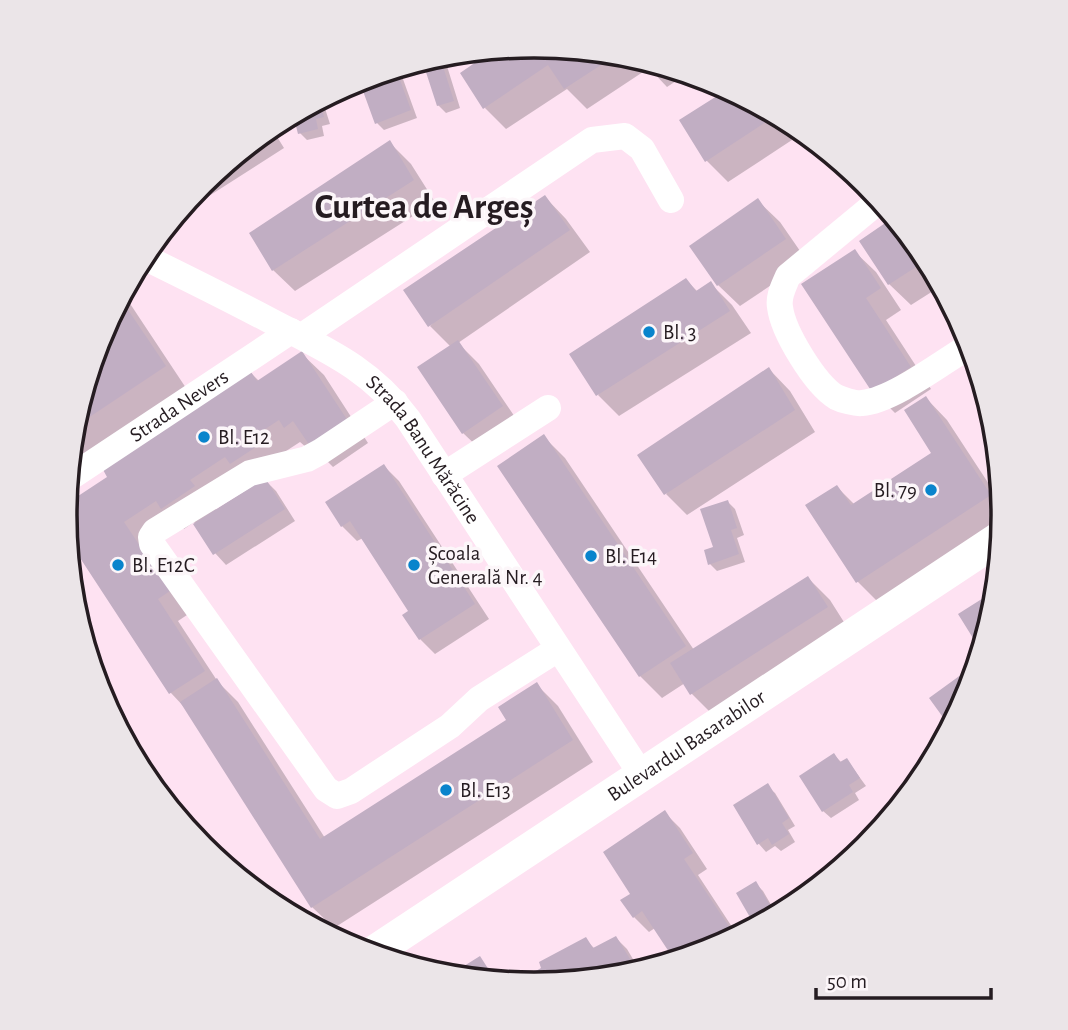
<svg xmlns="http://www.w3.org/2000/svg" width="1068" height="1030" font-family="'Alegreya Sans',sans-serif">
<rect width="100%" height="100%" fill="#fee2f2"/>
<path fill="#0003" fill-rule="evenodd" d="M534,46L541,48L544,46L626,55L688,73L667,87L649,68L587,109L567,89L506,129L485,108L498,49Z
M439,59L447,66L460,108L446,113L438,105Z
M399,68L417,118L384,130L377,123L361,79Z
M730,90L776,115L792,140L728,182L707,161L681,120Z
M322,99L330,124L322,126L324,136L307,140L300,133L294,113Z
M271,127L284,148L173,219L202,183Z
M390,143L411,164L435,202L295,291L273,270Z
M545,197L566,219L590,252L458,343L479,364L523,429L485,454L463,433L451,347L430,326Z
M758,201L780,222L807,261L740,306L718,285Z
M895,219L925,254L941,286L911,305L889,284Z
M854,251L876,272L901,310L886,320L931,389L895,413L873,391Z
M686,280L698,292L710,283L732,305L751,333L619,416L598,395Z
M123,293L186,388L69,467L74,423L92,362L105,353L98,342L100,335Z
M302,354L324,375L368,443L333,467L311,445L307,448L300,442L280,455L263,478L276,491L295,521L226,565L215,553L194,522L184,529L177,523L145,544L190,613L178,621L218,682L238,702L325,838L509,721L536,684L558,706L593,762L334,928L312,907L186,709L171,693L66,535L65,515V506L110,477L249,371L260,382ZM255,486L217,511L211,502Z
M769,369L790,391L815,432L687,515L666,494Z
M926,398L947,420L1002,504L1003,522L879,603L857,581L837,487L855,505L934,453Z
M544,437L565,458L694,650L808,578L830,600L849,630L713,715L691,693L685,683L662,698L640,676L500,466Z
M384,466L399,481L489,619L435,654L420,639L411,611L363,538L357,541L342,526Z
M728,502L735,509L744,535L737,538L745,562L717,571L710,564Z
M834,755L842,763L847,760L866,786L855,793L859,800L831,818L823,811Z
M767,786L775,793L795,826L788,830L795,842L781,851L775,846L766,852L759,844L735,806Z
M665,813L680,828L707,869L698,875L738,936L713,949L676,960L655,928L649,932L634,917L632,894Z
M755,883L763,891L777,915L759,925L752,918Z
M616,938L627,949L640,971L625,976L534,984L522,982L585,939L595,949Z"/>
<path fill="#c1aec3" d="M534,46L537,49L541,46L618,54L564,89L548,65L483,109L460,73L495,49Z
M440,57L454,101L437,106L423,63Z
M396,69L411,110L375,124L359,80Z
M728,89L766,109L772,118L705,162L679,120Z
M319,100L324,117L316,119L318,129L298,134L293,114Z
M390,140L414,180L272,271L249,233Z
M545,195L570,230L428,327L403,290Z
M758,198L786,239L717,286L689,246Z
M894,217L927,260L888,285L859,241Z
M855,249L881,288L866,298L911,367L872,392L801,284Z
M686,278L696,291L711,281L730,311L596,396L569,354Z
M120,298L166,366L73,428L93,360L103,353L98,344L100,335Z
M458,340L503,406L462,434L417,367Z
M302,351L348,421L310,446L293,421L284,428L279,420L259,433L265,441L230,464L225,457L190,480L195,486L161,509L156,501L124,522L170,591L158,599L205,671L169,694L67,538L66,504L107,477L101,466L249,369L257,381Z
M769,367L795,410L664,495L637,455Z
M926,396L991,495L856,583L805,505L837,485L851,505L931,453L904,410Z
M544,434L686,646L639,677L497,466Z
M384,464L475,604L419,640L402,615L408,611L350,521L341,527L325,502Z
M265,478L285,509L213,555L193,524Z
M728,500L737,528L731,530L739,554L708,565L704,550L713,547L700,509Z
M808,576L828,607L690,695L670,663Z
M996,590L994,607L981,651L958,614Z
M969,669L974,675L968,695L950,727L929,698Z
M217,678L320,839L506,720L498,707L537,682L573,740L311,908L180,702Z
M834,753L840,762L847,758L860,778L849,785L853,792L822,812L799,776Z
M768,783L789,818L782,823L789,834L772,845L768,838L757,845L733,805Z
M665,810L693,853L684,859L736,937L713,949L675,961L642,911L633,918L620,900L630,894L603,852Z
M756,881L771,907L751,919L736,893Z
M616,936L638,972L625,976L534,984L520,983L519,981L541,968L539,962L586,937L593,948Z
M480,956L496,981L448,976Z"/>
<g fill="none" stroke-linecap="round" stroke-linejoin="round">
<g stroke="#fff" stroke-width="26">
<path d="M880,200L788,276C784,286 778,296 780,307C783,332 815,384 836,397C842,400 856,404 862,403C892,401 944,361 971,345"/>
<path id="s1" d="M142,256C185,277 227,298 269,320C324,349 369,367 408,419L641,774"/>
<path d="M302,336L592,140L625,136L642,149L671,200"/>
<path d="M395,402L320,452L307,459L250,473L155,531L151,537L152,544L326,789L337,796L351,791L450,726L479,699L558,649"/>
<path d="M444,475L548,408"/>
<path id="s2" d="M68,479L291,331"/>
</g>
<path stroke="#fff" stroke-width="33" id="s3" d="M371,954L1001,537"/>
</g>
<g fill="#0984cc" stroke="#fcf6f9" stroke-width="2.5">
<circle cx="649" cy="332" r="7"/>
<circle cx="204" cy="437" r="7"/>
<circle cx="931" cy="490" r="7"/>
<circle cx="591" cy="556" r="7"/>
<circle cx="118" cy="565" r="7"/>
<circle cx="414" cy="565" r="7"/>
<circle cx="446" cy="790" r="7"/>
</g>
<g text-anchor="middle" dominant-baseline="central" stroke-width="7" stroke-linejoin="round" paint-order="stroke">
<g font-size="21" fill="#251c21" stroke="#fcf6f9" text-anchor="start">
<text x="663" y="332">Bl. 3</text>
<text x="218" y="437">Bl. E12</text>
<text x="917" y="490" text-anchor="end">Bl. 79</text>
<text x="428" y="553">Școala<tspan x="428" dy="24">Generală Nr. 4</tspan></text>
<text x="605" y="556">Bl. E14</text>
<text x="132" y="565">Bl. E12C</text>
<text x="460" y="790">Bl. E13</text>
</g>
<g font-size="21" fill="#251c21" stroke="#fcf6f9">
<text stroke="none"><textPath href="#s2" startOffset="133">Strada Nevers</textPath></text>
<text stroke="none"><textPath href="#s1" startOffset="348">Strada Banu Mărăcine</textPath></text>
<text stroke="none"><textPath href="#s3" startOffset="378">Bulevardul Basarabilor</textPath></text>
</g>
<g font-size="35" font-weight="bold" fill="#251c21" stroke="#fcf6f9">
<text x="424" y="207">Curtea de Argeș</text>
</g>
</g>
<path d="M0 0H1068V1030H0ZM77 515a457 457 0 1 1 914 0a457 457 0 1 1-914 0Z" fill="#ebe5e8" fill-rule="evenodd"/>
<path fill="none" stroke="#251c21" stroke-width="3.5" d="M77 515a457 457 0 1 1 914 0a457 457 0 1 1-914 0Z"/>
<path d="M816 988v10h175v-10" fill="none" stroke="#251c21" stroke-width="3.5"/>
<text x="827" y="988" font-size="21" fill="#251c21" stroke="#fcf6f9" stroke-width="5" paint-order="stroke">50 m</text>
</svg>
